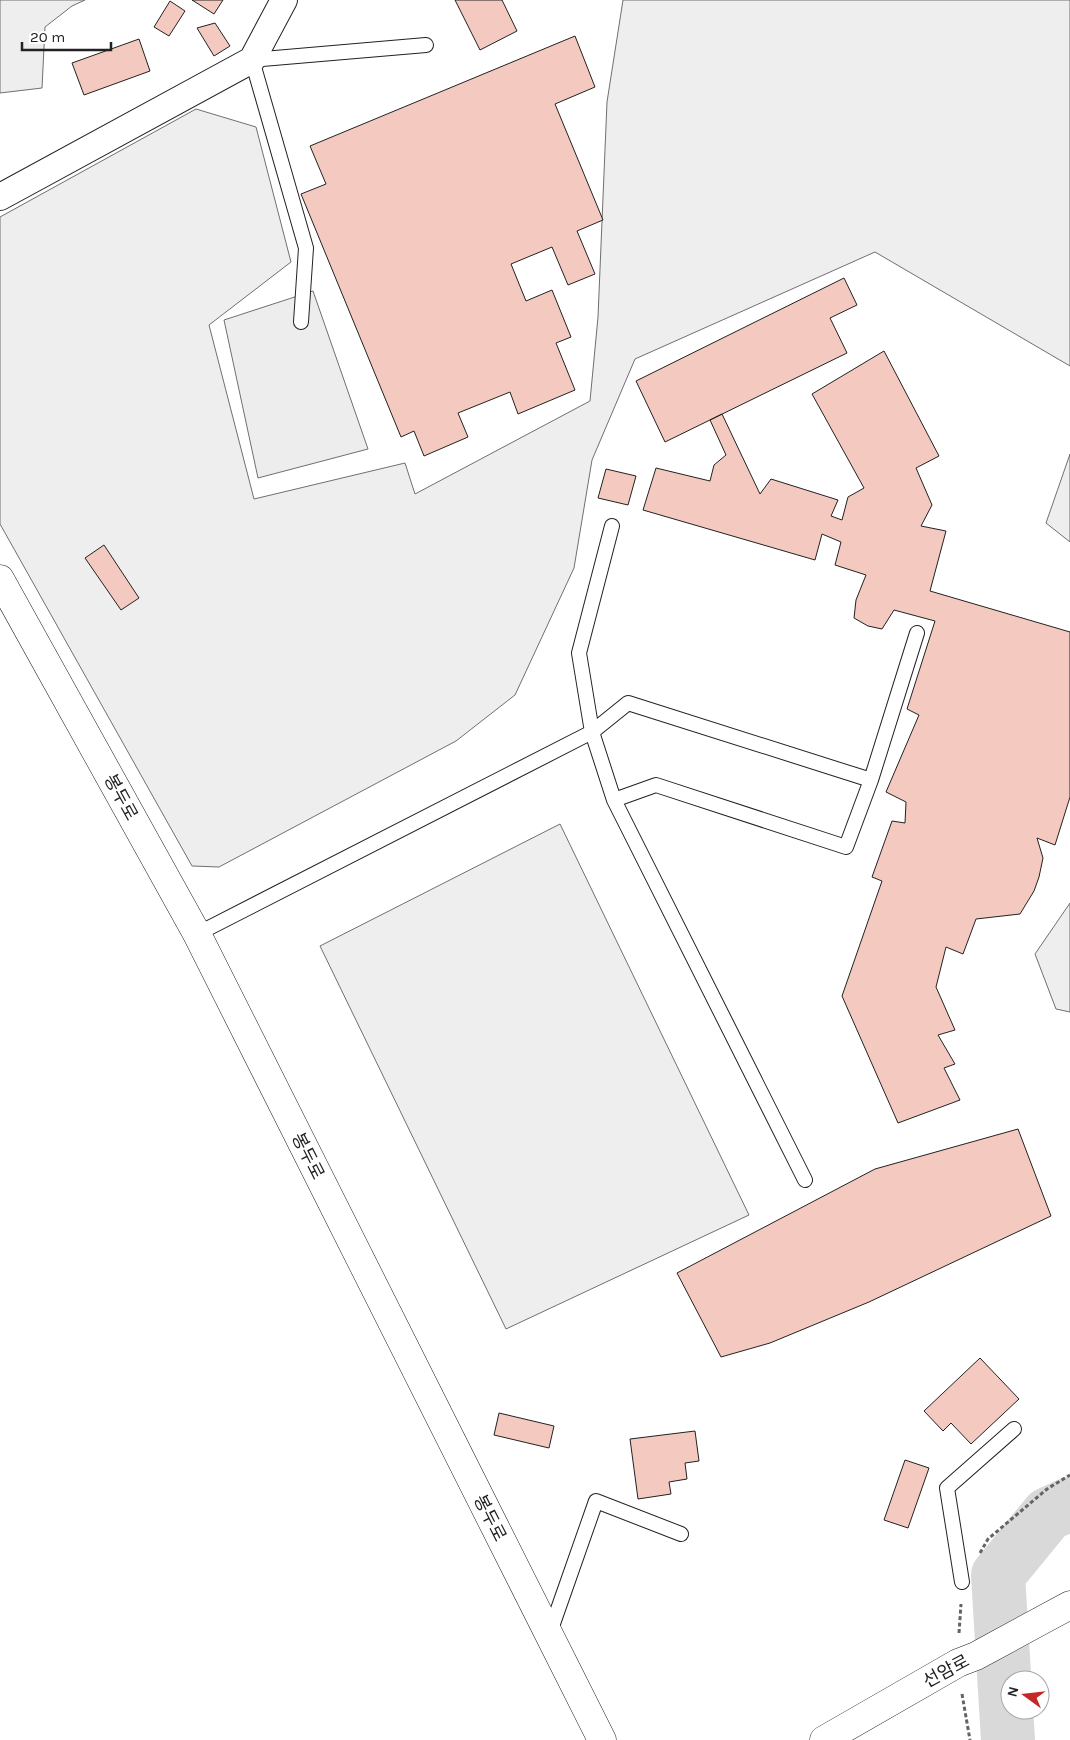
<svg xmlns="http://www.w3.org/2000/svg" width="1070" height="1740" font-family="Karla,'Noto Sans KR',sans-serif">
<rect width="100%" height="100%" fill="#fff"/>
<path fill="#eee" stroke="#6f6f6f" d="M0,0H85L72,6L45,27L42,88L0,93Z
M623,0H1070V366L875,252L635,359L592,460L574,568L515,695L456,741L219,867L192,866L0,524V217L196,109L256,127L291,262L209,325L254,499L405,463L415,494L590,401L598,317L607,102Z
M1070,454V542L1046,523Z
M560,824L749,1215L506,1329L320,946Z
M1070,903V1012L1056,1009L1035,954Z"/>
<path fill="#ededed" stroke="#6f6f6f" d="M313,291L368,449L258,478L224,320Z"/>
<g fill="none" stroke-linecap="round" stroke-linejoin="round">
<path stroke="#d9d9d9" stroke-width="54" d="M1008,1740L998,1575L1048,1514L1070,1504"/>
</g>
<path fill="#f3c9c0" stroke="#222" d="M192,0H223L214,14Z
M455,0H502L517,31L480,50Z
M170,1L185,11L169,36L154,27Z
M215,23L230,46L214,56L197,28Z
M575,36L595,87L555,104L603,220L577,231L595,274L568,285L552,247L511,264L526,301L552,290L571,337L556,343L575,390L518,414L510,392L458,413L468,437L424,456L414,431L401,437L301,194L326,184L310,146Z
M139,39L150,71L84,95L72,63Z
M844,278L857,305L830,318L847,353L665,442L636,381Z
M884,351L939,456L916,468L932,505L921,526L946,531L930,591L1070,632V797L1055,845L1037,838L1043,858L1039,877L1034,891L1020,914L976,919L963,954L946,947L936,987L955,1030L938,1035L955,1064L944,1068L960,1100L898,1123L842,996L882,881L872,877L892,821L905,823L906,802L886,792L919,715L907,709L935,621L894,610L882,629L868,626L854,618L856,600L866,575L835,565L841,542L822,534L815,560L643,510L656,468L710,481L714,465L726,455L710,420L722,414L760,494L771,479L838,500L831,516L842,520L848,497L864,488L812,394Z
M606,469L636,476L628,505L598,498Z
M104,545L139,598L121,610L85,558Z
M1018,1129L1051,1216L869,1302L770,1343L721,1357L677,1273L875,1169Z
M980,1358L1019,1399L971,1444L951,1423L943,1431L924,1411Z
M499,1413L554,1426L549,1448L494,1435Z
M695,1431L699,1461L685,1463L687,1479L669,1482L671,1494L638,1499L630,1439Z
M905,1460L929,1468L908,1528L884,1520Z"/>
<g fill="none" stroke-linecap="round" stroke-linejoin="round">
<g stroke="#222" stroke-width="16">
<path id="service" d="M301,322L306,248L252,60L426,45
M612,526L579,653L592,732L628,703L871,780
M614,800L656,785L846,847L871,780L917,633
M197,934L592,732L614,800L805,1180
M962,1582L947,1488L1014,1429
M549,1635L596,1501L681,1534"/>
</g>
<g stroke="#222" stroke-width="28">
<path id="minor" d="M0,197L252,60L284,0"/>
</g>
<g stroke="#222" stroke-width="29">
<path id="secondary" d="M0,579L197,934L602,1740
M824,1740L958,1663L976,1656L1070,1605"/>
</g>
<path stroke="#646464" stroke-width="3" stroke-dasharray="4 2.5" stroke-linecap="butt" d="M980,1553L988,1539L1047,1489L1070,1475
M959,1633L961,1604
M962,1694L970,1740"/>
<use href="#service" stroke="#fff" stroke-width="14"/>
<use href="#minor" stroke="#fff" stroke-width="26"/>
<use href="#secondary" stroke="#fff" stroke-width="28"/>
</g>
<g text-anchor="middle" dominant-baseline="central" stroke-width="4" stroke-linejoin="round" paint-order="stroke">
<g font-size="18" fill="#222" stroke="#fff">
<text transform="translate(121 797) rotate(61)">봉두로</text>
<text transform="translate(308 1156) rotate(63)">봉두로</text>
<text transform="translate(490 1518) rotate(63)">봉두로</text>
<text transform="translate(946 1671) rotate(-28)">선암로</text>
</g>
</g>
<g transform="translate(1025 1695) rotate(285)"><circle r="24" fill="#ffffff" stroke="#a7a7a7"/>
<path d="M0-4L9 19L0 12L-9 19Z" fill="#c62828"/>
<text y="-8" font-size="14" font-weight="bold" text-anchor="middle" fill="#222222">N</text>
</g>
<path d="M22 42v8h89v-8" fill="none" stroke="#222222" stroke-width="2.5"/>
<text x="30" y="42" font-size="15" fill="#222222" stroke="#ffffff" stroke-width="4" paint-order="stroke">20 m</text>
</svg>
